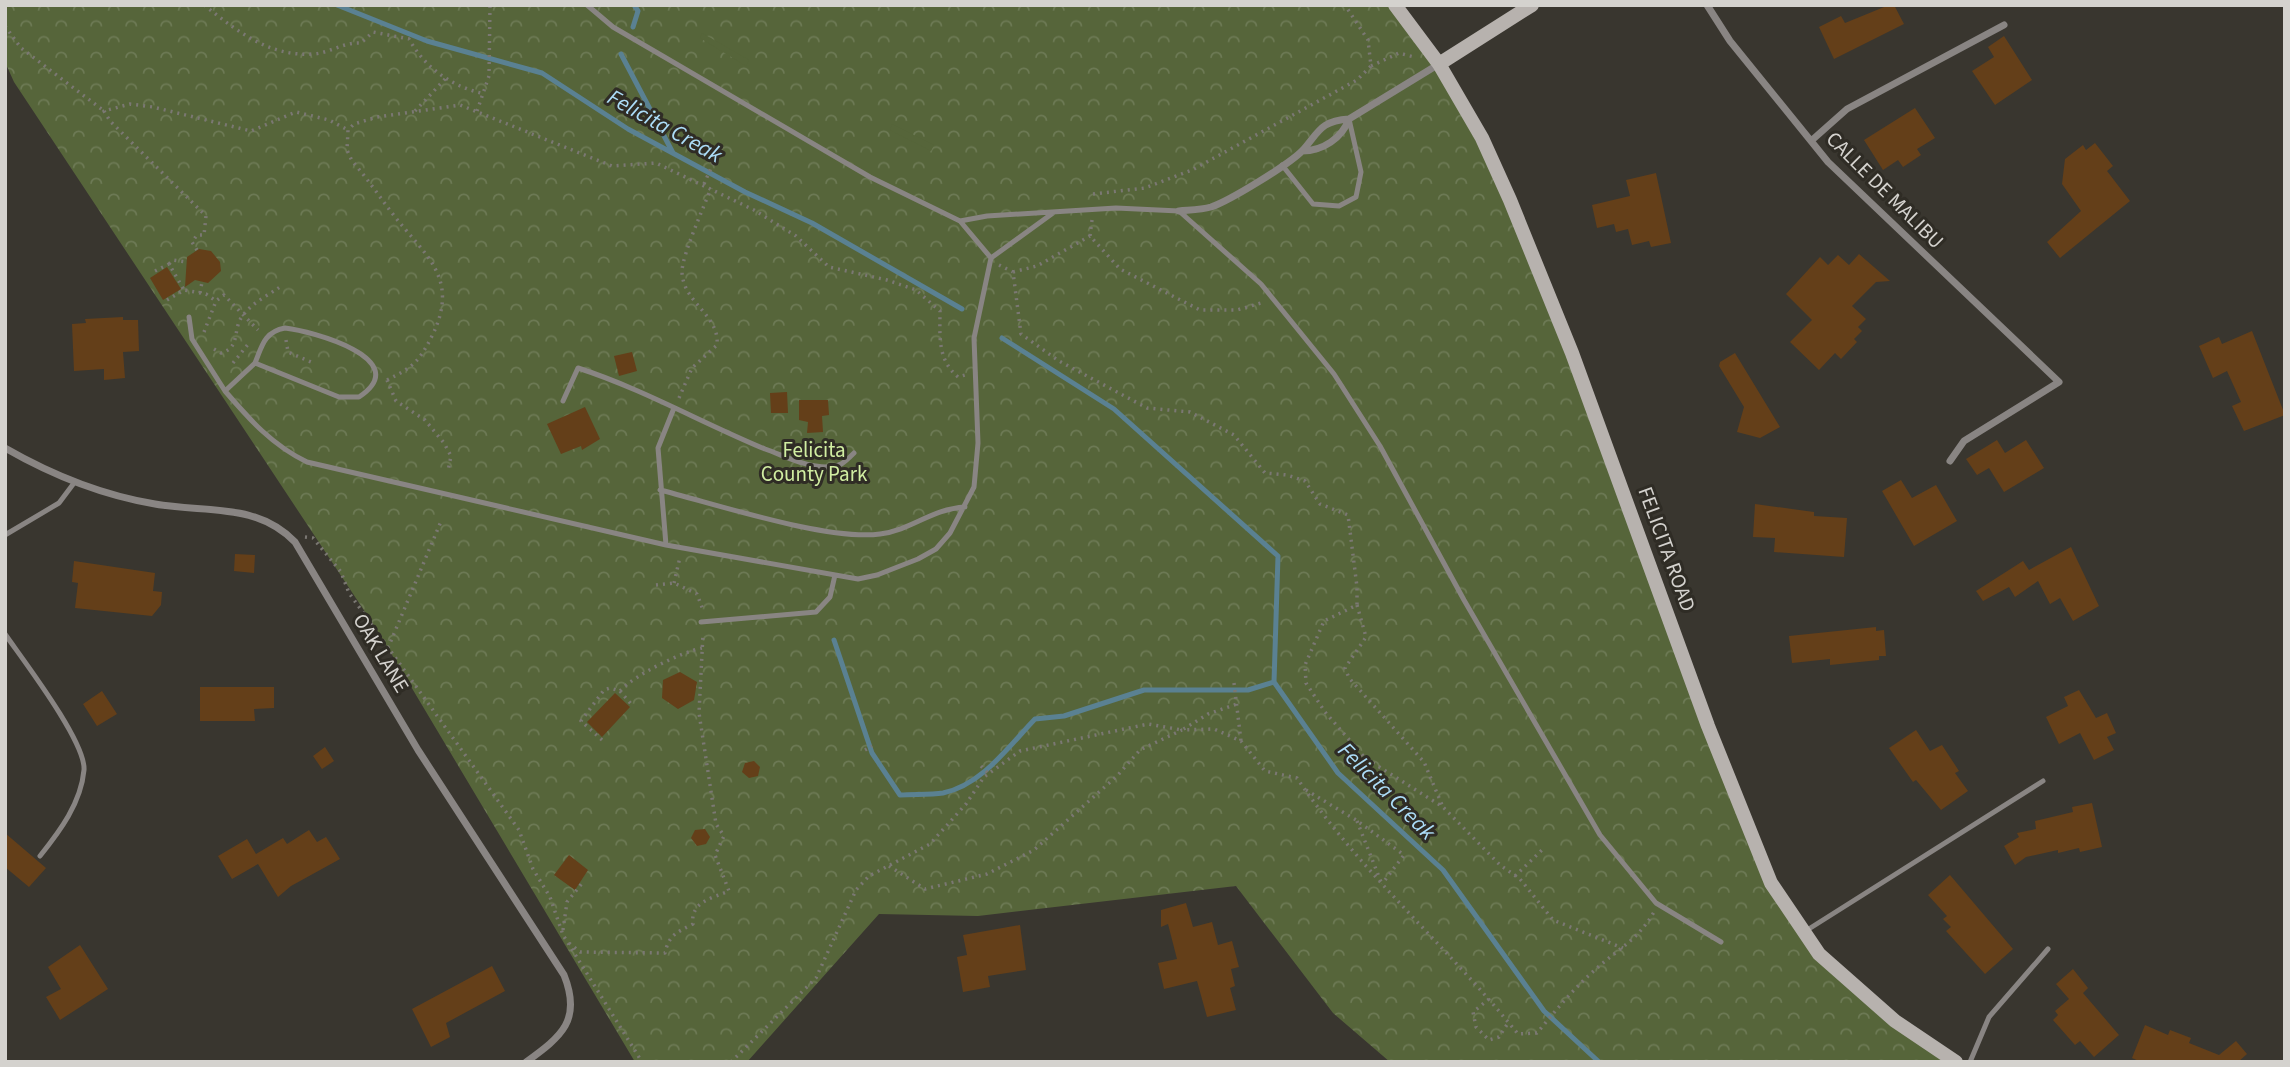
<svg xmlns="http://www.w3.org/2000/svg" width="2290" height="1067" font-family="'Source Sans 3',sans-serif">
<defs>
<pattern id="park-crowns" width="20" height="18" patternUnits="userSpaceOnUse" patternTransform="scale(1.75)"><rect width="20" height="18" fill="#56653a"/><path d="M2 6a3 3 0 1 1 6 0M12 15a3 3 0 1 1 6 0" fill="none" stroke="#6d7a55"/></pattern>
</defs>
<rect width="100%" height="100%" fill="#39362f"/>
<path fill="url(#park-crowns)" d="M5,5H1395L1482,138L1771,883L1819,954L1956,1062H1390L1333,1013L1236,886L978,916L879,914L747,1062H635L379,633L14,82L5,62Z"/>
<path fill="#56653a" d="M702,33L749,60L746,66L700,38Z
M892,124L934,145L931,151L890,130Z"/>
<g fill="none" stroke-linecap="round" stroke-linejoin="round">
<path stroke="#5a8192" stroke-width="5" d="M337,5L427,41L542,73L628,129L745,192L812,223L962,309
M633,27L638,11L634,5
M621,54L673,153
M1002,338L1114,409L1278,556L1274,682L1338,773L1443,870L1544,1011L1599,1062
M834,640L872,753L900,795C914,794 930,795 943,793C982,785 1009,746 1035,719L1064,716L1144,690H1248L1274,682"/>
</g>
<path fill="#643f19" d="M1889,5H1894L1904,24L1834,59L1819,27L1841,16L1845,23Z
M2004,36L2032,80L1995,105L1972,71L1994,57L1988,47Z
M1915,108L1935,138L1917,149L1921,155L1903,167L1898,160L1883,170L1864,140Z
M2095,143L2113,166L2107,171L2130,201L2060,258L2047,242L2081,211L2062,184L2065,159L2083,145L2086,150Z
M1656,173L1671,243L1651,247L1649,241L1632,245L1628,229L1616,232L1614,224L1597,228L1592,205L1630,196L1626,180Z
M199,249L211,251L220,262L221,271L208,283L195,280L185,287L187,257Z
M1859,254L1890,281L1876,282L1852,306L1866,319L1858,327L1862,331L1854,339L1857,342L1841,359L1835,353L1819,370L1790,342L1812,320L1786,294L1820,257L1828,265L1838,255L1849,265Z
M167,267L181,289L163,300L150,278Z
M123,317V320H138L139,351L123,352L125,378L104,380V369L74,371L72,324L86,323L85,319Z
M2252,331L2285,415L2244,431L2232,406L2241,402L2227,371L2213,378L2199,346L2219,337L2222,344Z
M632,352L637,371L619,376L614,356Z
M1735,353L1780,427L1760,438L1737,432L1744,407L1719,366L1720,362Z
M787,392L788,413H771L770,393Z
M799,400H828L829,415L822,416L823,432L807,433L808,422L799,420Z
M585,407L600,439L582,450L581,446L561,454L547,424Z
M1997,440L2005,453L2026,440L2044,468L2004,492L1989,468L1977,475L1966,459Z
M1901,480L1912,498L1936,485L1957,521L1914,546L1882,491Z
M1755,504L1814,512V516L1847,518L1844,557L1774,552L1775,538L1753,537Z
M2071,547L2099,606L2073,621L2060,598L2050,604L2038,581L2015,597L2009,587L1983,601L1976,591L2023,561L2029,570Z
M235,554L255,555L254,573L234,571Z
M74,561L155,573L153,591L162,592L161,605L152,616L75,608L78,583L72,582Z
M1876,627V631L1884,630L1886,656H1879V660L1830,665V659L1792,663L1789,636Z
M680,672L697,682L694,700L678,709L662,698L663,680Z
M200,687H274V708L254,709L255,721H200Z
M2079,690L2096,718L2107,713L2116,733L2107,737L2114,750L2094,760L2080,733L2059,744L2046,717L2068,706L2064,697Z
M102,691L117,714L97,726L83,704Z
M615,693L630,707L602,737L587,722Z
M1916,730L1930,751L1942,745L1959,771L1955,773L1968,791L1941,810L1916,780L1913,782L1889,748Z
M325,747L334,761L322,769L313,756Z
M754,761L760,767L758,776L749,778L742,772L745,763Z
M2092,803L2102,847L2080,852L2079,848L2058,853V850L2026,857L2015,865L2004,846L2019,837L2017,833L2036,829L2035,821L2073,812L2072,807Z
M705,829L710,837L706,844L697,846L691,838L695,830Z
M309,830L317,842L326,837L340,859L291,886L278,897L258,864L232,879L218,856L247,839L256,854L283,838L287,844Z
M5,833L46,868L29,887L5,867Z
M569,855L588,870L575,890L554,875Z
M1950,875L2013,949L1985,974L1946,931L1951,927L1943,919L1947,916L1928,895Z
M1186,903L1193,927L1212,922L1218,945L1232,941L1239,967L1231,969L1235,986L1230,988L1236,1010L1207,1017L1197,981L1164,989L1158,963L1177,959L1168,924L1161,927V910Z
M1020,925L1026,970L988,976L990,987L963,992L957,957L967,955L963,935Z
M80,945L108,989L60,1020L46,997L61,989L48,967Z
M492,966L505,991L446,1023L450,1037L431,1047L412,1009Z
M2073,969L2088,988L2083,993L2119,1035L2094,1057L2080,1041L2075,1045L2053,1020L2058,1015L2055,1011L2069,999L2056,984Z
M2145,1025L2168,1035L2170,1030L2191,1038L2189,1043L2219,1055L2236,1041L2247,1054L2238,1062H2141L2132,1058Z"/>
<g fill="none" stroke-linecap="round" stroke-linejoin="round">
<path stroke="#7b7873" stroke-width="3.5" stroke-dasharray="2 5" stroke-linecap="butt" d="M204,5C237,31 269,57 313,54C330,53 343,42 361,43L373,32L409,39C425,68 452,87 485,94
M5,26L21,48L104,111
M1371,66L1399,53L1414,57
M415,111L446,78
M477,111L489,76L490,5
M704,184L715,159
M1093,194L1145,188L1192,170L1357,80L1371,66L1368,40L1345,5
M1092,220L1090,236L1120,269L1200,310H1237L1261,303
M197,250L192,242L197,235H204L206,216L110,121L104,111L130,104L153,107L251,131L296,112L329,120L348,130
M169,264L173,260L187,262
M999,265L1013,272L1021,334L1059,361L1147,408L1190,412L1234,435L1265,473L1287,475L1305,481L1320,504L1348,515L1357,587V605L1324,621L1305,665L1306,683L1325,712L1365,758L1443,807L1500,865L1520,879L1553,920L1623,948
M155,271L169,264L184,290
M1013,272L1037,266L1090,236
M200,293L202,282
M167,300L184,290L206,294L216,301
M204,332L216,301L224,295L258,330
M286,340L288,352L311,362
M214,349L221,353C240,348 233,331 241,318C250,304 267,296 280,287
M233,363L249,343
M387,380C413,367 419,362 432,336C461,277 424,255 392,213C379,196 367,178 352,161L347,150L348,130L354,124L377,117L460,105L612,166L656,163L754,210L796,236L829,267L887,280L916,290L940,311C940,336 937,359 958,377L965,375
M387,380L396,401L425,420L444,443L451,456L448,471
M679,398L692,368L717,345C720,315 683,303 682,272C682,255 704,207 711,188
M305,537L313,538L341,572L349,593L519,830L533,869L550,897L563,935L642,1062
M674,583L680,557
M656,585L674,583L697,594L703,610
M1357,605L1366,637L1345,668L1349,678L1424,762L1442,805
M388,648L442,519
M1234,683L1241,741
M620,691L632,705
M602,740L581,721L604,690L610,688L620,691C634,675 682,652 702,648
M865,750L872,746
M981,766L989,774
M1306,790L1356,820L1404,855L1382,884
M1357,821L1381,882
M889,866L925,889L987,874L1034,850L1117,776L1140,750L1182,730L1214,729L1241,741L1265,771L1297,778C1361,873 1446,945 1518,1034L1537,1033C1556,1010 1574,988 1596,969C1619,948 1637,941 1654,912
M1515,876L1543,849
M563,930L567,902L583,882
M569,943L580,952L665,953C669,934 678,932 693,924C690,902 712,898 729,891L715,855L724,836L716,824L699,713L703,634
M1489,999L1473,1012L1476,1027L1489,1040L1499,1037L1508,1023
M731,1062L816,978L856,890L869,876L930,844L966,804L984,777L1020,751L1148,724L1182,730L1208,714L1237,704"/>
<path stroke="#898583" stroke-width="5" d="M587,5L613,27L870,177L960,221L991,258
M1282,165L1313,204L1339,206L1356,197L1361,172L1349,119
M960,221L987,216L1116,208L1179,211L1261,284L1334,374L1380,446L1464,600L1600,835L1656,903L1721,942
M189,317L192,339L225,391
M285,328C311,331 416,359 359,397H339L255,363C262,346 264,332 285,328Z
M255,363L225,391C250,420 272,445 307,462L666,545L858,579L877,575L918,559L936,549L950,533L974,487L978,443L974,338L991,258L1053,213
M563,401L578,368C643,389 702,423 765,449C785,456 805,467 827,467C839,468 845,462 854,453
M660,490C716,504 827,541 880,534C912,530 931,509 965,507
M5,535L59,503L74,483
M666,545L658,448L674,408
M701,622L816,612L830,597L835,575
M5,634C23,660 86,742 84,770C81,803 60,831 40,856
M1804,932L2043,781
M1970,1062L1989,1017L2048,949"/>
<path stroke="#898583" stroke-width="7" d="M1707,5L1730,41L1828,162L2059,382L1964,441L1950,461
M1811,141L1847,109L2004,25
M1302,151C1323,151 1342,138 1349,119
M1179,211C1189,210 1201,210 1211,207C1229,201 1290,164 1303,150C1319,132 1320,121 1349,119L1439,64
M5,448C52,475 101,495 155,504C206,513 256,502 295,542L418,750L564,975C582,1020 562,1036 526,1062"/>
<path stroke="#b7b2ae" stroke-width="14" d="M1395,5L1439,64L1482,138L1510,200L1572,353L1708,726L1771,883L1819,954L1895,1021L1956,1062
M1439,64L1532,5"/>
</g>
<g text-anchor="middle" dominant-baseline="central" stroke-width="6" stroke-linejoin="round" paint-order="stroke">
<g font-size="21" fill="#d4d2ce" stroke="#2f2c25">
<text transform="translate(1885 190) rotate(45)">CALLE DE MALIBU</text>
<text transform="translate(1667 549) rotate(70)">FELICITA ROAD</text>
<text transform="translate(381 653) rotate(59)">OAK LANE</text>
</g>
<g font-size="21" fill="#d1eea2" stroke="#2f2c25">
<text x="814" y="450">Felicita<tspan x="814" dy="24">County Park</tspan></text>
</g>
<g font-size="23" font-style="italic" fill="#acdcf7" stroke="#2f2c25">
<text transform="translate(665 126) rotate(29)">Felicita Creak</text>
<text transform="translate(1387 791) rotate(45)">Felicita Creak</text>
</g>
</g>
<rect width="2290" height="1067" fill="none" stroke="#d4d2ce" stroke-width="14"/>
</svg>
